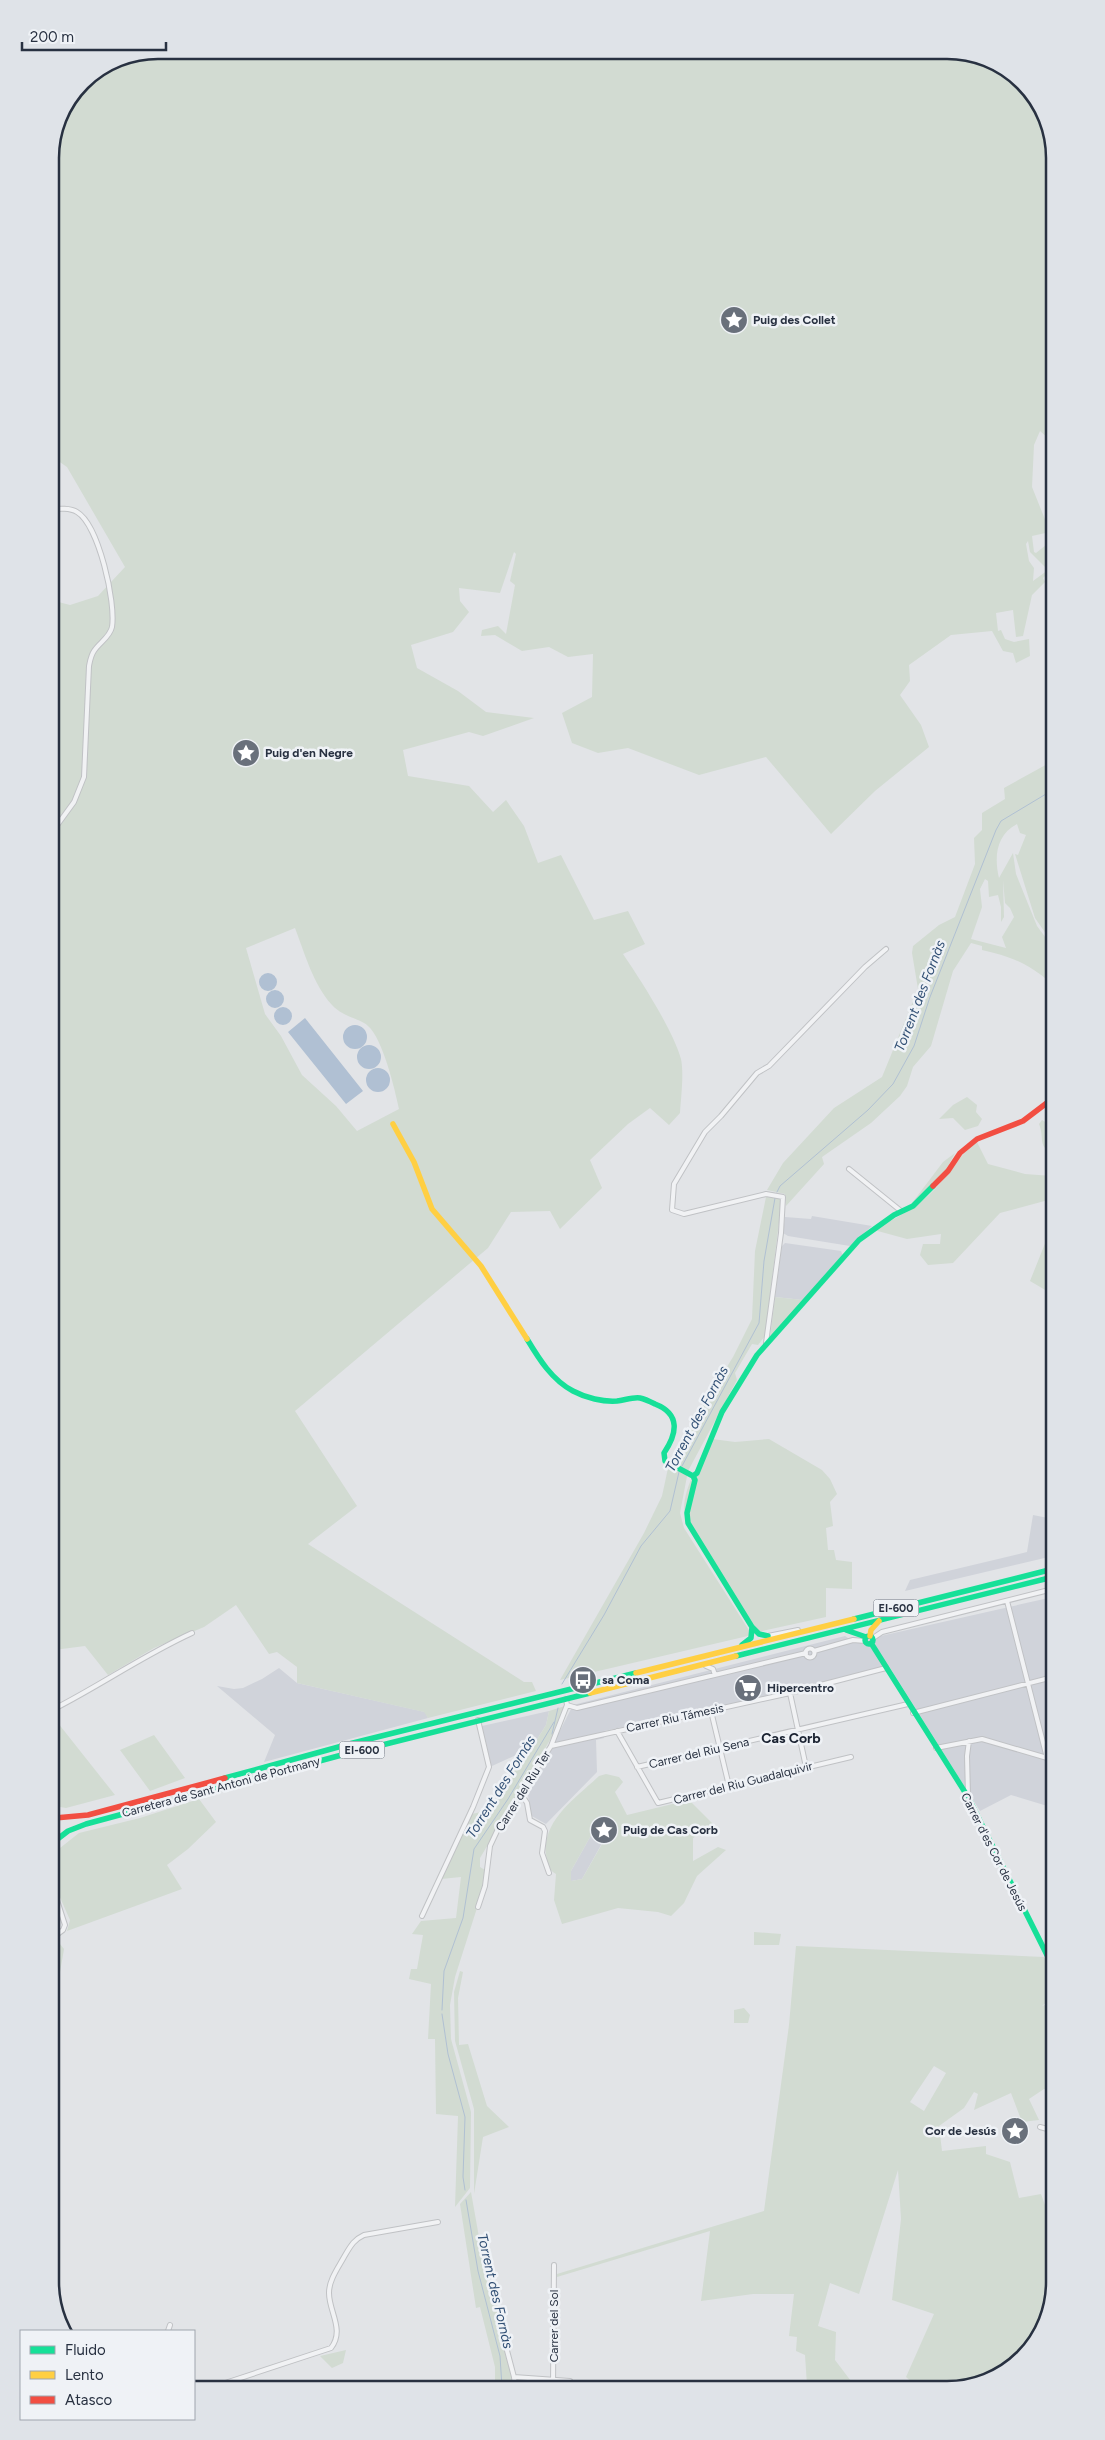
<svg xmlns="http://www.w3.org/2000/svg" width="1105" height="2440" font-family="Figtree,sans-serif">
<rect width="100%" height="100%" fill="#e2e4e7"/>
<path fill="#d0d3da" d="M812,1216L872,1226L850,1246L788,1236L783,1233L785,1217L811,1219Z
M785,1243L841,1251L843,1256L803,1300L775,1297L782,1246Z
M1033,1515L1053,1519V1556L905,1591L910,1580L1027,1552Z
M1053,1597L1054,1808L1011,1795L980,1811L889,1666L760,1698L604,1731V1738L596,1740L597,1772L546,1824L530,1815L528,1794L573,1705L845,1636L854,1642Z
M279,1668L297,1683L425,1712L428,1718L264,1762L275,1735L217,1686L234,1689L243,1688L262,1679Z
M549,1711L546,1725L536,1741L523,1752L492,1766L489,1763L481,1729L482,1726Z
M598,1823L610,1829L582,1879L571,1881V1871Z"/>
<path fill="#d2dbd2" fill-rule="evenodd" d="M158,50H955L1013,72L1049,123L1050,440L1040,431L1034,445L1032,487L1050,532L1032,536L1034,552L1036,553L1046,545L1050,552V571L1043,578L1045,582L1032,595L1023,636L1016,637L1013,610L996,613L998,631L1001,630L1005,639L1014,642L1029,639L1030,656L1016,663L1013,653L1003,651L992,631L951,635L909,665L910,681L900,695L921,725L929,747L875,791L831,834L766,757L699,775L628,748L598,753L572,743L562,713L592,697L593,654L568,657L549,647L522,651L495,635L481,636L482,630L498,626L506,634L515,585L510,581L516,554L514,552L500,593L459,588L460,601L469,612L453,632L411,645L417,668L458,691L486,712L534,718L483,736L469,732L403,750L408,776L469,786L493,812L506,800L524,826L538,863L561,855L594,920L628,911L645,944L623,954C640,979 673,1030 681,1059C684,1073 681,1098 680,1113L669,1125L650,1108L628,1124L590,1160L602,1188L560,1229L550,1211L511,1212L488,1248L295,1411L357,1506L308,1544L524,1682H532L536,1691L428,1718L424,1712L297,1683V1667L277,1652L269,1654L236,1605L204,1627L154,1648L108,1675L85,1646L54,1650L51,600L70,605L98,596L125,567L67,467L51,456L50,151L58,116L82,81L117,58ZM1028,541L1030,552L1048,570L1033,581L1034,568L1029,561L1026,544ZM295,928C305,954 313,984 332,1005C344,1018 360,1018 368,1026C383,1039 395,1090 399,1109L357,1131L336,1106L302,1075L281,1036L265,1014L246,948Z
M1051,762V941L1035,918L1015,854L1018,855L1026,835L1020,833L1017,824C996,835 994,857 999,878L1013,853L1016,874L1037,926L1051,945L1052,984C1028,963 1012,957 982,950V946L971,943L953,971L931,1046L913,1067L907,1086L900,1096L871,1123L822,1157L824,1164L786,1206L785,1194L767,1190L783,1163L834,1108L882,1077L918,989L912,953L913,946L939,925L955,917L975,864L974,838L982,830V813L1005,799L1004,788ZM985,879L988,881L989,897L998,895L1001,907V922L1004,917L1003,880L1005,903L1010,908L1014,917L1002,937L1006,948L971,939L982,907L980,889Z
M967,1097L977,1105L976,1112L982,1119L978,1126L965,1130L953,1118L939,1119L953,1105Z
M1042,1120L1052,1126V1154C1037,1144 1045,1139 1039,1124Z
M977,1142L988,1164L1025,1174L1052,1176V1199L1000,1213L953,1263L928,1265L920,1255L923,1244H940L941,1234L907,1239L874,1230C896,1218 918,1207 935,1189C950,1173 959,1155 977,1142Z
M955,1153L946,1170L912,1203L943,1162Z
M766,1197L782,1198L765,1336L758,1345L752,1344L735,1373L737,1380L688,1471L680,1513L684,1528L752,1635L560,1680L644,1533L662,1496L670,1459L733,1357L752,1319L755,1251Z
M1052,1226V1294L1030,1281Z
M775,1297L803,1300L770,1338Z
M712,1439L735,1442L769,1439L822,1470L830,1479L837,1494L830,1502L833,1526L826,1528L828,1550H834L836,1560L852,1562V1589L826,1588V1617L758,1632L687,1524C676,1496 700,1463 712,1439Z
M565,1706L553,1735L480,1858V1867L485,1870L484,1886L455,1977L450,2005L451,2039L471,2112L470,2188L455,2207L458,2116L436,2114L435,2039H428L431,1984L409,1979L411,1969H417L423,1935L412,1934L421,1921L456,1918L461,1877L441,1879L472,1814L494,1809L523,1752L536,1741L546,1725L549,1711Z
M54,1718L115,1795L66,1808L54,1806Z
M154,1735L185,1778L150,1791L120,1750Z
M606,1774L619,1777L623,1782L615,1792L627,1815L689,1800L714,1825L693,1838V1861L718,1847L726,1850L697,1876L684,1903L671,1916L658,1912L618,1908L562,1924L554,1900L556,1874C548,1870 547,1863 546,1854C542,1820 577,1797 599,1776ZM598,1823L610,1830L582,1879L571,1881V1871Z
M199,1799L216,1822L188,1849L167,1865L182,1889L67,1931L70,1920L55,1886V1852L79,1833L140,1818Z
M754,1932L781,1934L779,1945H754Z
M56,1939L64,1949L60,1972L55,1968Z
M796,1946L1044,1957L1054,1975V1986L1045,1990L1047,2002L1042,2006L1054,2002V2089H1044L1029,2099L1039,2120L1022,2122L1011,2093L974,2110L978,2094L974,2092L964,2108L939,2126L942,2151L986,2146V2154L1010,2162L1019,2198L1041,2194L1049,2216L1055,2249V2283L1033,2348L982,2384L915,2385L906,2377L934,2314L892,2300L901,2219L898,2170L859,2294L830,2283L818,2326L836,2332L835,2360L854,2385H807L805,2355L796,2351L797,2337L789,2336L794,2294H753L701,2301L710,2231L557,2277V2274L764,2211L789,2025ZM934,2066L946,2073L924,2111L910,2102Z
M460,1971L463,1972L458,1998L459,2045L468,2044L487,2106L509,2127L483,2137L474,2194V2109L455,2041L454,1992Z
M744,2008L750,2015L748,2023H734V2010Z
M471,2192L488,2288L493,2294L502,2322L497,2323L511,2375V2387H495V2367L480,2307L476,2308L460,2204Z
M346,2350L343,2363L332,2368L320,2356Z"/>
<path fill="#b0c0d3" d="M259 982a9 9 0 1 1 18 0a9 9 0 1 1-18 0Z
M266 999a9 9 0 1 1 18 0a9 9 0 1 1-18 0Z
M274 1016a9 9 0 1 1 18 0a9 9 0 1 1-18 0Z
M305,1018L363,1091L346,1104L288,1032Z
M343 1037a12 12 0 1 1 24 0a12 12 0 1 1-24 0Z
M357 1057a12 12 0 1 1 24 0a12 12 0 1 1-24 0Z
M366 1080a12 12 0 1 1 24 0a12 12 0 1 1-24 0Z"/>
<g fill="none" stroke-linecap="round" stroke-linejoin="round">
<path stroke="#b0c0d3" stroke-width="1" d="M777,1192L780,1186L868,1110L893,1084L914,1046L930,997L996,830L1001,821L1051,791
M682,1466L759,1323L764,1261L775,1198
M562,1684L604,1615L641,1546L670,1511L679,1472
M552,1734L558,1708
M442,2010L444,1971L463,1918L474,1849L508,1799L554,1722
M442,2014L448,2054L465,2117L463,2177L465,2190
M466,2200L478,2271L500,2356L502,2387"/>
<g stroke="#c0c2c5" stroke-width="6">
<path id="street" d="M51,510C58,508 71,508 77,512C99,525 116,603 112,627C110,637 99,643 94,651C91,655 90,661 89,666L84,777L74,802L58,824L52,825
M849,1169L901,1211
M766,1343L781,1233L783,1197L766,1194L684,1214L672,1210L674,1184L705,1132L721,1116L757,1073L769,1066L865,967L886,949
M1007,1601L1047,1758
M768,1636L798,1630
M873,1638L882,1632L1053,1589
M805.5 1653a4.5 4.5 0 1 1 9 0a4.5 4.5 0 1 1-9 0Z
M814,1651L853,1640L865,1641
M706,1666L713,1669L715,1675
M790,1693L806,1767
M566,1699L567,1705L577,1708L806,1653
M54,1709C101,1685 144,1655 192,1633
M711,1711L729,1786
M913,1713L1053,1677
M617,1731L658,1803L851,1757
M551,1746L790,1693L886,1668
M936,1748L982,1739L1054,1760
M637,1767L908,1704
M522,1795L527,1803L530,1820L543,1827L545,1831L542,1853L549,1873
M968,1795L967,1756L969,1741
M55,1894L65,1925L63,1930L55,1936
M478,1907L485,1886L490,1846L498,1829L551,1746L567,1705
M422,1916L473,1807L489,1767L478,1720
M1040,2127L1051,2130L1055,2136
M500,2324L514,2377L515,2387
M168,2331L170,2325
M514,2377L570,2381
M553,2387L554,2265
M207,2389L331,2348C345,2330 329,2312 329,2293C329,2280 338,2268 344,2257C350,2247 353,2240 364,2235L438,2222"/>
</g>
<use href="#street" stroke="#f1f2f4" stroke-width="4"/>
<path stroke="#16e098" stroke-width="5.5" d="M527,1339C539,1359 552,1380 573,1391C586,1398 603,1402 617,1401C625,1400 633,1397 640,1398C645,1399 651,1402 655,1404C681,1414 677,1434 664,1453L665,1461L693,1476
M854,1619L1053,1569
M846,1630L866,1637
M865 1640a4 4 0 1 1 8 0a4 4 0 1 1-8 0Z
M768,1636L759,1634L752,1627L688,1523L687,1513L695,1480L693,1476L697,1473L722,1412L757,1355L859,1240L894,1215L913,1206L933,1186
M871,1643L968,1797L1054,1969
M742,1645L751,1638L752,1627
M736,1656L1053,1577
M225,1778L353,1743L636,1673
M55,1827V1839
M55,1841L68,1831L86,1824L338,1756L590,1693"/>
<path stroke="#ffcf43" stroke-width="5.5" d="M393,1124L414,1162L432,1209L481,1266L527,1339
M870,1636L871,1630L879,1621
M636,1673L854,1619
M590,1693L736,1656"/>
<path stroke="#f24e42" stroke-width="5.5" d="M933,1186L948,1171L960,1153L977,1139L1023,1121L1052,1099
M55,1818L88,1815L225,1778"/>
</g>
<defs>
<g id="sight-disc" transform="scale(1.4375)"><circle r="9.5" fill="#69707b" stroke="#eff2f6"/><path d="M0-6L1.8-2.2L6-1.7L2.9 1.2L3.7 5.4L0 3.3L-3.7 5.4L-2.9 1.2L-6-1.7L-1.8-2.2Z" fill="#fff"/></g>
<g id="bus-disc" transform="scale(1.4375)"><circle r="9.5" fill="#69707b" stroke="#eff2f6"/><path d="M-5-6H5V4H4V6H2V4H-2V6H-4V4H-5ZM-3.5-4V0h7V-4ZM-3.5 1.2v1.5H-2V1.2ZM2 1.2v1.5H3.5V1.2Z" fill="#fff"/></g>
<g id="supermarket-disc" transform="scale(1.4375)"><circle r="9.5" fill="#69707b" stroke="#eff2f6"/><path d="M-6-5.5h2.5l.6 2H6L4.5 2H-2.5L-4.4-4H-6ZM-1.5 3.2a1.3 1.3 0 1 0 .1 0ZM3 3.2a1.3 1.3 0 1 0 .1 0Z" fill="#fff"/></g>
</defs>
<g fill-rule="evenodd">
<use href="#sight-disc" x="734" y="320"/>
<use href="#sight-disc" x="246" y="753"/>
<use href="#bus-disc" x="583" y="1680"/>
<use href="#supermarket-disc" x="748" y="1688"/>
<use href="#sight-disc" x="604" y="1830"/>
<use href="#sight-disc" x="1015" y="2131"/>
</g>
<g text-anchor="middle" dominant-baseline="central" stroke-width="5" stroke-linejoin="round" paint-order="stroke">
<g fill="#eff2f6" stroke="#646b77" stroke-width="1">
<rect x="873.5" y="1599.5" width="45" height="17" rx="4"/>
<rect x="339.5" y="1741.5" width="45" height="17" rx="4"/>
</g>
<g font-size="11" font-weight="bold" fill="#283141">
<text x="896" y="1608">EI-600</text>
<text x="362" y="1750">EI-600</text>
</g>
<g font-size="12" font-weight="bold" fill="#283141" stroke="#eff2f6" text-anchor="start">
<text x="753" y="320">Puig des Collet</text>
<text x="265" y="753">Puig d'en Negre</text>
<text x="602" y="1680">sa Coma</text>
<text x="767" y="1688">Hipercentro</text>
<text x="623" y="1830">Puig de Cas Corb</text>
<text x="996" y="2131" text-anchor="end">Cor de Jesús</text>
</g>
<g font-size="12" fill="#283141" stroke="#eff2f6">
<text transform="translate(675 1718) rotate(-12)">Carrer Riu Támesis</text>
<text transform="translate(699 1753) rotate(-13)">Carrer del Riu Sena</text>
<text transform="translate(743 1783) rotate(-14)">Carrer del Riu Guadalquivir</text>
<text transform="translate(221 1787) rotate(-15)">Carretera de Sant Antoni de Portmany</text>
<text transform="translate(523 1791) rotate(-58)">Carrer del Riu Ter</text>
<text transform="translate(994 1852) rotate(63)">Carrer d'es Cor de Jesús</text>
<text transform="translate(554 2326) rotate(-90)">Carrer del Sol</text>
</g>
<g font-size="14" font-style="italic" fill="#325075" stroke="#eff2f6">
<text transform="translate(920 996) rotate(-69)">Torrent des Fornàs</text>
<text transform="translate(697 1419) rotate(-62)">Torrent des Fornàs</text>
<text transform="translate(501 1787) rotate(-58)">Torrent des Fornàs</text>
<text transform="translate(495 2291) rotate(77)">Torrent des Fornàs</text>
</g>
<g font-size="14" font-weight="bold" fill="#1a2231" stroke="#eff2f6">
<text x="791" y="1738">Cas Corb</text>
</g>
</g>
<path d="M0 0H1105V2440H0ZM158 59H947A99 99 0 0 1 1046 158V2282A99 99 0 0 1 947 2381H158A99 99 0 0 1 59 2282V158A99 99 0 0 1 158 59Z" fill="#dfe3e8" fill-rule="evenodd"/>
<path fill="none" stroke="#283141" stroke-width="2.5" d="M158 59H947A99 99 0 0 1 1046 158V2282A99 99 0 0 1 947 2381H158A99 99 0 0 1 59 2282V158A99 99 0 0 1 158 59Z"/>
<rect x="20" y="2330" width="175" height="90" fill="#eff2f6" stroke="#9fa5ae"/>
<rect x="30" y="2346" width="25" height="8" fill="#16e098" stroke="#9fa5ae"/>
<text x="65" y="2355" font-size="15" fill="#283141">Fluido</text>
<rect x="30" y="2371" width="25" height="8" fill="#ffcf43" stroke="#9fa5ae"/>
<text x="65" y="2380" font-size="15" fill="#283141">Lento</text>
<rect x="30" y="2396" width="25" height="8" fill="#f24e42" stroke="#9fa5ae"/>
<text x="65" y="2405" font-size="15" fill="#283141">Atasco</text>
<path d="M22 42v8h144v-8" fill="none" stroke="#283141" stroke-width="2.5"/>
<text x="30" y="42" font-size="15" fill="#283141" stroke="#eff2f6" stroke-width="4" paint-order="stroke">200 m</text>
</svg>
